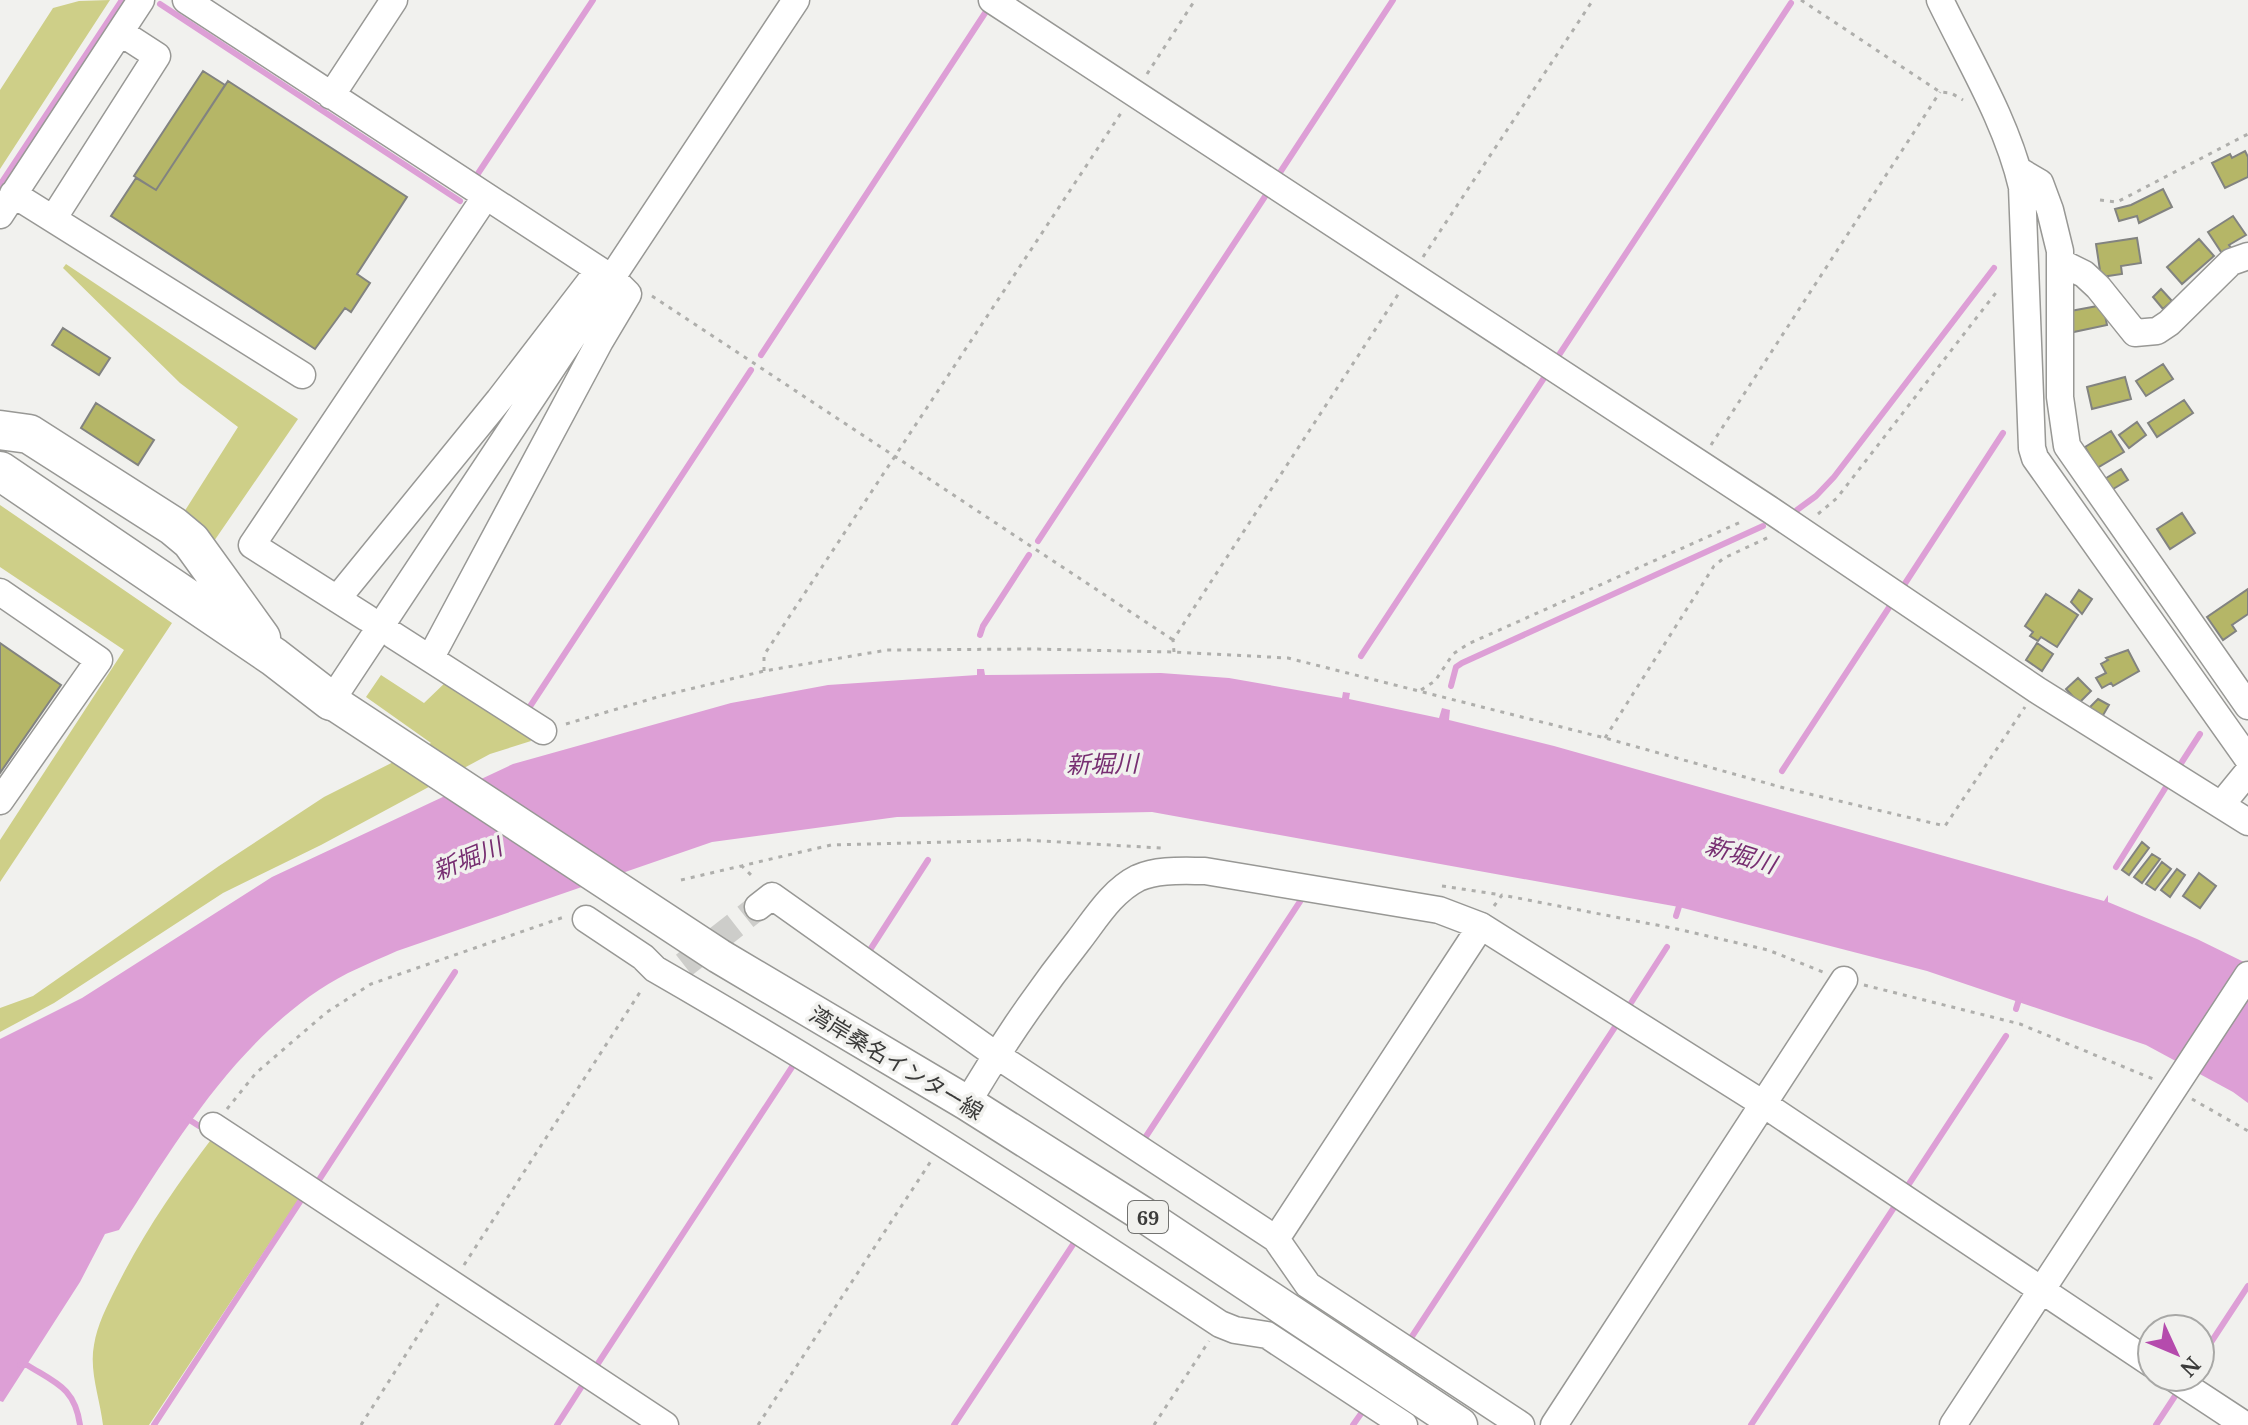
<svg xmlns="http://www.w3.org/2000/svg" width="2248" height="1425" font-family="'Noto Serif','Noto Sans JP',serif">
<rect width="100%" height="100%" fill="#f1f1ee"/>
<path fill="#cecf88" d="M110,0L0,169V90L53,8L79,1Z
M66,264L298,419L212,544L179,520L238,427L180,383L63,268Z
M0,505L172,623L0,882V840L124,650L0,567Z
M381,675L424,703L449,679L528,733L531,741L490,754L321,845L223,893L54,1003L0,1032V1008L33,996L219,866L324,797L431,743L366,697Z
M213,1137L301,1196L149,1425H103C100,1399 89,1371 94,1345C97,1325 107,1306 116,1288C144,1232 175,1187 213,1137Z"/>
<path fill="#dd9fd6" d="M977,669H984L985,675L1161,673L1229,678L1342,698L1343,692L1350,693L1349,699L1439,718L1442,708L1450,710L1449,720L1554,746L2104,901L2108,895V902L2197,939L2248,964V1103L2233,1092L2146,1045L1927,971L1679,907L1152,812L897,817L712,842L397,951C370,963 344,973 319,990C231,1049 176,1142 119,1230L105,1234L80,1282L3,1402L0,1401V1039L82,998L272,877L513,764L731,703L828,685L977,675Z"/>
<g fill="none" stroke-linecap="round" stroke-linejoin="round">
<path stroke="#dd9fd6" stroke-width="6" d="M160,4L460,201
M1279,174L1393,0
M477,175L593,0
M0,185L122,0
M761,355L987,10
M1557,358L1791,3
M1797,510L1816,496L1834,477L1994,268
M1038,541L1266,195
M1904,585L2003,433
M980,635L983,626L1029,555
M1361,656L1544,378
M1451,686L1456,667L1462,663L1763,526
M527,711L751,370
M2180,765L2200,734
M1782,771L1890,606
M2116,867L2166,787
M1676,916L1681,900
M868,953L928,860
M1629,1006L1667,947
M2016,1009L2021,993
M185,1117L199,1126
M1143,1141L1301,900
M315,1186L455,972
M1907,1187L2006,1036
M1409,1341L1617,1024
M2200,1359L2248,1286
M20,1365H27C56,1383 75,1388 80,1425
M595,1368L794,1064
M154,1425L305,1194
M557,1425L584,1383
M954,1425L1076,1240
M1353,1425L1365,1408
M1751,1425L1895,1206
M2156,1425L2177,1393"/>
</g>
<path fill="#b5b667" stroke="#828380" stroke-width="2" d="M203,71L225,85L156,190L134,176Z
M228,81L407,197L357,274L370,283L351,312L345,308L315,349L111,216L136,178L156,190Z
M2245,151L2248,157V177L2225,188L2212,163L2230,154L2232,158Z
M2163,189L2172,207L2139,223L2137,216L2119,221L2115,209L2131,205Z
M2233,216L2246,235L2229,245L2234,252L2225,258L2208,232Z
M2137,238L2141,263L2121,266L2122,274L2101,277L2096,244Z
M2199,239L2214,256L2182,284L2167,267Z
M2161,289L2172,301L2163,309L2153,297Z
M2103,305L2107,325L2069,333L2065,312Z
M63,328L110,358L99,375L52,345Z
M2163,364L2173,379L2146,396L2136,381Z
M2125,377L2131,399L2092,409L2087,387Z
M2184,400L2193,413L2157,437L2148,423Z
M96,403L154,440L138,465L81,428Z
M2137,422L2146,435L2129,448L2119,435Z
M2111,431L2124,452L2097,468L2085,447Z
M2121,469L2128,480L2105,494L2098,483Z
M2182,513L2195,533L2170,549L2157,529Z
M2248,589V614L2232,625L2236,631L2223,640L2207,617Z
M2079,590L2092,599L2082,614L2071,602Z
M2046,594L2078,615L2057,647L2041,637L2038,641L2030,636L2033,632L2025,626Z
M0,643L61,685L0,773Z
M2037,643L2053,654L2042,671L2026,660Z
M2128,650L2139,671L2113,686L2111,683L2102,688L2096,678L2106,673L2101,664L2108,660L2106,658Z
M2078,678L2091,691L2079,703L2066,689Z
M2098,699L2109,705L2102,717L2088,709Z
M2142,842L2149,848L2129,875L2122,870Z
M2152,854L2160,859L2142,883L2134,877Z
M2162,862L2171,869L2155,890L2146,884Z
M2177,869L2185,875L2170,897L2161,890Z
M2199,873L2216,886L2200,908L2183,896Z"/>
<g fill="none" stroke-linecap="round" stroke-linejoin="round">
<path stroke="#cdcdca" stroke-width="26" stroke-dasharray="26 13" stroke-linecap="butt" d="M684,965L758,907"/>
<g stroke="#989895" stroke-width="29">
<path id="minor" d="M186,0L613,279L628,294L600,341L431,657
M992,0L1769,509L2037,690L2248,822
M1940,0C1969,60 2007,122 2022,187L2032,448L2035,458L2248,759
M331,96L394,0
M2018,170L2040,183L2050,210L2060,251V397L2067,446L2248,706
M13,194L302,375
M0,215L141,0
M53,219L157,56L120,32
M2060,262L2084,274L2098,287L2135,333L2157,331L2169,323L2231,262L2248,256
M0,592L99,660L0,801
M337,599L499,400L592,279H613
M367,618L252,545L486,196
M393,635L543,731
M331,701L796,0
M2221,805L2248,772
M758,907L772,896L996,1055L1276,1239L1308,1285L1521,1425
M586,919L643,957L655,969C848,1080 1035,1201 1220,1324L1235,1330L1267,1335L1404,1425
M967,1103C1001,1046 1038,992 1079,940C1096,918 1112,891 1138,878C1158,869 1184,871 1205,871L1439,910L1481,926L1765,1105L2152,1364
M213,1126L665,1425
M1276,1239L1481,926
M2172,1377L2245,1425
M1554,1425L1844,980
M1953,1425L2248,975"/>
</g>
<g stroke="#989895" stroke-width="37">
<path id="major" d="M331,701L719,956L967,1103L1141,1213L1460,1425"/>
</g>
<g stroke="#989895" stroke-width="41">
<path id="highway" d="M0,430L29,434L173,526L191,541L261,638
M0,471L274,657L331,701"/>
</g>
<path stroke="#afafac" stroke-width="3" stroke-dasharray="4 6" stroke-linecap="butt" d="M1801,0L1940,92L1951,93L1963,100
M1147,74L1195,0
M2100,200L2117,202L2248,134
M1423,257L1593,0
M652,296L1173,640
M1711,445L1940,92
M1818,514L1837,498L1998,290
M1174,652L1173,640L1399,293
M764,671V655L1123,110
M1421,690L1435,681L1453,654L1468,644L1743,521
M566,724L661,696L764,671L887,650L1032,649L1174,652L1288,658L1605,738L1784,788L1945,826L2025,707
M1605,738L1714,566L1724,558L1771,536
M741,865L755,879
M681,880L831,845L1025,840L1161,848
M1442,886L1502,895
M1494,906L1502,895L1677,929L1768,950L1823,972
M1864,985L2020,1024L2153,1079
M2192,1099L2248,1131
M227,1109L256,1073L327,1012L371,984L564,917
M464,1265L642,989
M361,1425L440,1301
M758,1425L931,1161
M1154,1425L1209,1341"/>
<use href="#minor" stroke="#fff" stroke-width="26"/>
<use href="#major" stroke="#fff" stroke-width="34"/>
<use href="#highway" stroke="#fff" stroke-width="38"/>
</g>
<g text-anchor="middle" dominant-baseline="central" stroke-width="7" stroke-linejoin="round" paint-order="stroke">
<rect fill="#f1f1ee" stroke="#727270" stroke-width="2" x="1128" y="1201" width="40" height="32" rx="6"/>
<g font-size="20" font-weight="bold" fill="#3b3b3a">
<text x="1148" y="1217">69</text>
</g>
<g font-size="22" fill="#3b3b3a" stroke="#f1f1ee">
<text transform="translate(897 1062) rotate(31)">湾岸桑名インター線</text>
</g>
<g font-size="24" font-style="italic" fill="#772e71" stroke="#f1f1ee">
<text transform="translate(1102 763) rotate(-1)">新堀川</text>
<text transform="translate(1741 854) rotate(17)">新堀川</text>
<text transform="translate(467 858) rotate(-22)">新堀川</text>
</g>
</g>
<g transform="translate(2176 1353) rotate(134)"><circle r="38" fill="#f1f1ee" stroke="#a8a8a6" stroke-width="2"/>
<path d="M0-6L14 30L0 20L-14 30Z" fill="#b54bad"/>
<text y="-12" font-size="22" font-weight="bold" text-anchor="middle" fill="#3b3b3a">N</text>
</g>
</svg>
